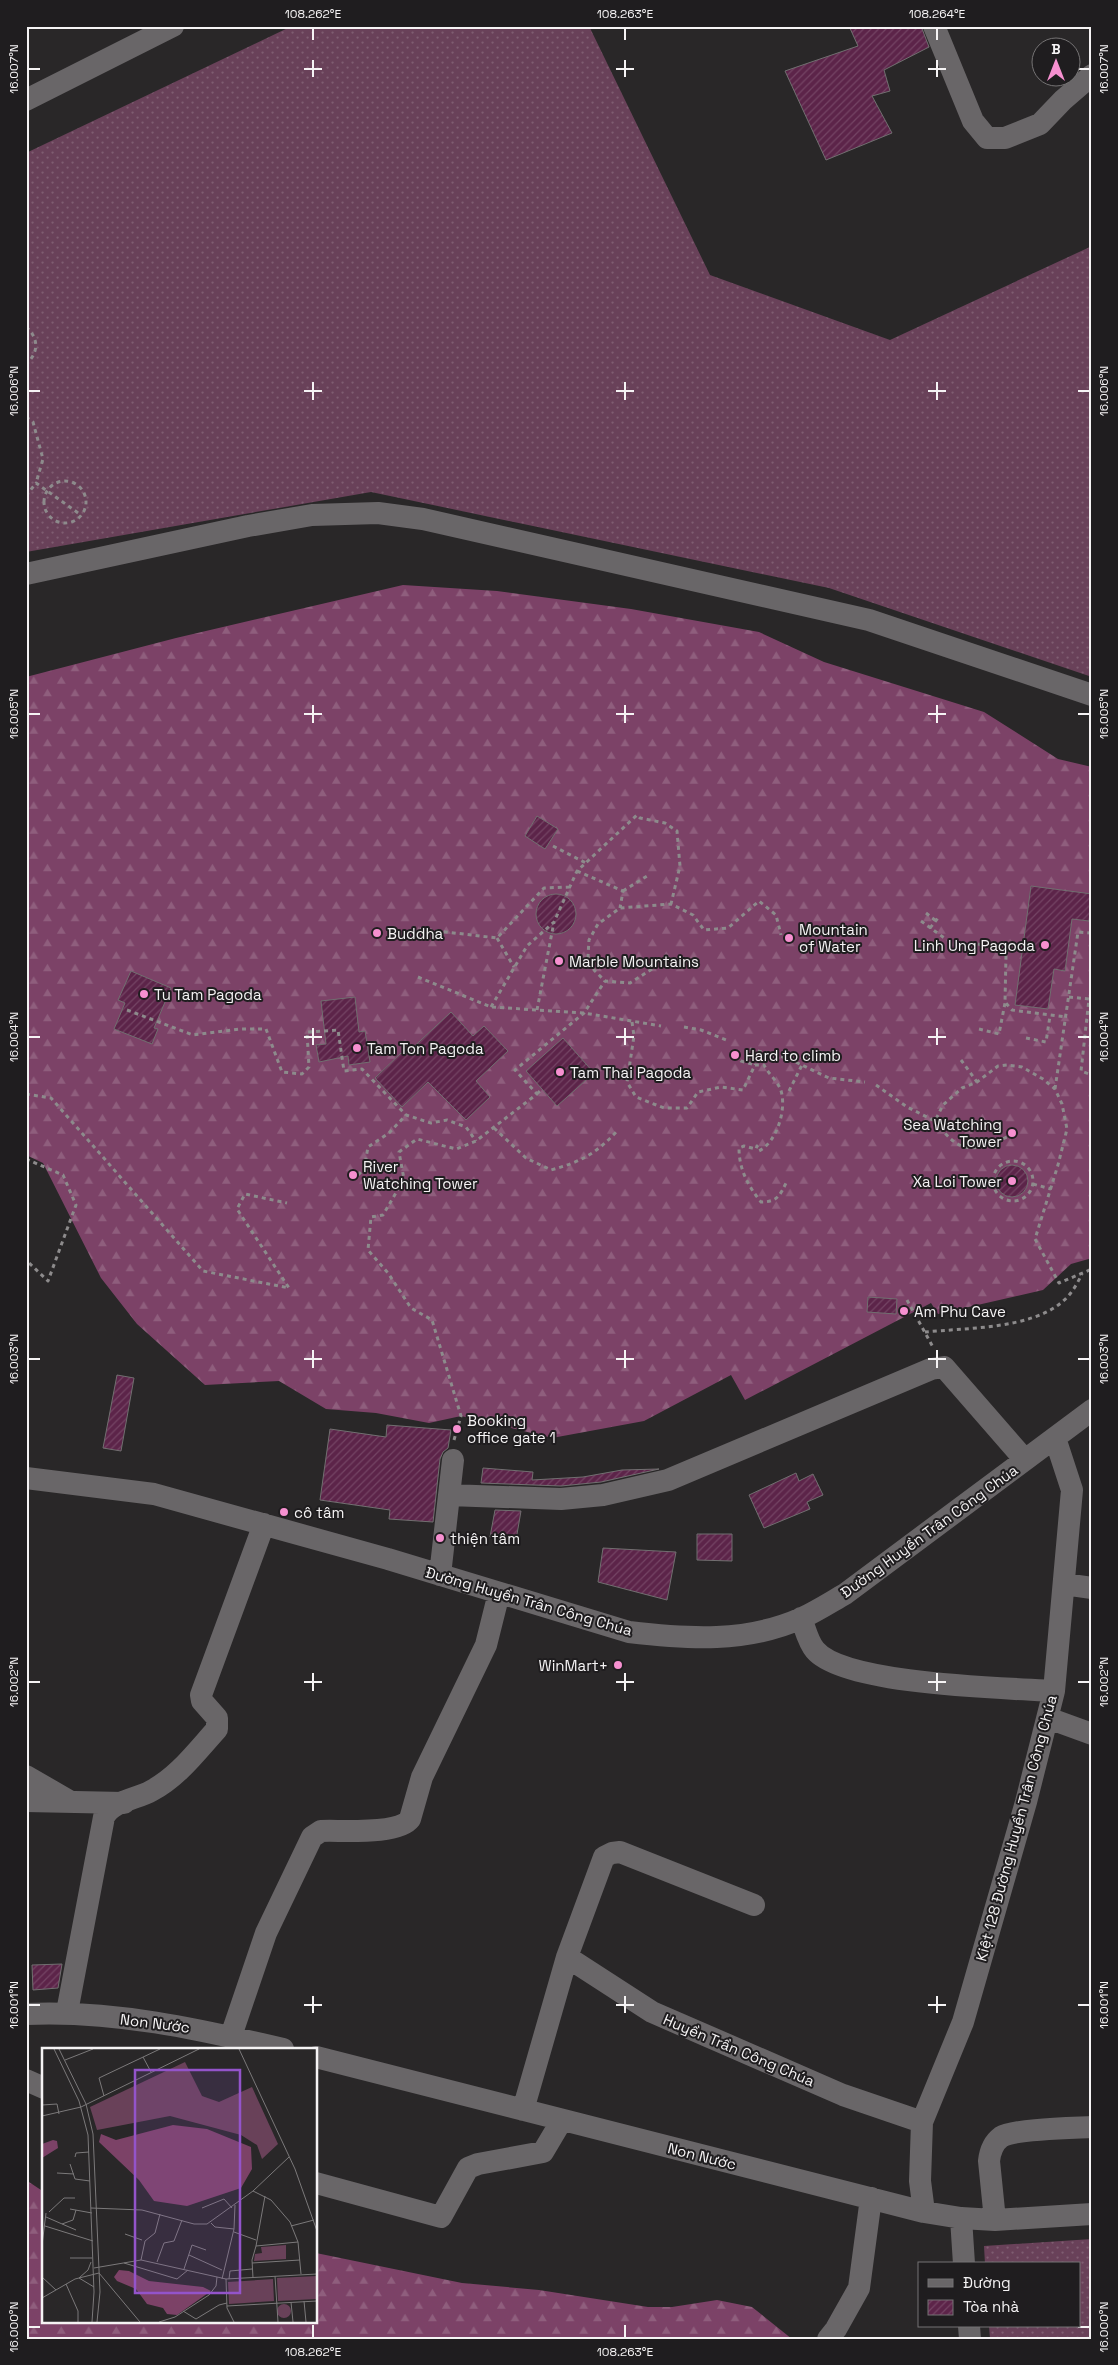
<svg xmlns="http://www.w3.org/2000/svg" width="1118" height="2365" font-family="'Space Grotesk',sans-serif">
<defs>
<pattern id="grass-dots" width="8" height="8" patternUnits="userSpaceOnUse" patternTransform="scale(1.25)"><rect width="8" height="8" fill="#694159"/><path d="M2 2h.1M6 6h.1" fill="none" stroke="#7f5d71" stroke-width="1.8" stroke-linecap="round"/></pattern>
<pattern id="forest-firs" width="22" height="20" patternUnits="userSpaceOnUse" patternTransform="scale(1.25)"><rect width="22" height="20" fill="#7c4267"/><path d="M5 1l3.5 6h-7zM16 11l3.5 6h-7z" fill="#8f5e7d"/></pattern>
<pattern id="building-hatch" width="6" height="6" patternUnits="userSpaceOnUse" patternTransform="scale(1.25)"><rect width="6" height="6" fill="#5c2449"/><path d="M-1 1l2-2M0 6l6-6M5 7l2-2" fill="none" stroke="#744464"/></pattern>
</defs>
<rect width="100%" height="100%" fill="#292728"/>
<path fill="url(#grass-dots)" d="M292,26H589L710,275L890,340L1092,246V677L829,588L371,492L26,552V153Z
M1092,2239V2339H990L989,2326H1079V2264H985L984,2246Z"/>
<path fill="url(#forest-firs)" d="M403,585L497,591L631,609L759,632L824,662L984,712L1058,759L1092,767V1258L1071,1264L1043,1290L938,1314L931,1303L745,1400L731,1375L644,1421L552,1438L461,1416L429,1423L376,1413L326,1409L279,1381L205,1385L137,1324L101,1278L43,1163L26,1155V677L176,638Z
M26,2180L44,2192V2321H316V2253L462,2283L539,2290L648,2307H672L717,2300L752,2307L792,2339H26Z"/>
<path fill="url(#building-hatch)" stroke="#716f70" d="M849,26H921L929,47L884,70L890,91L872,96L892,133L826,160L785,71L858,46Z
M537,816L558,829L545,849L525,836Z
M1031,886L1092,894L1089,921L1072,919L1065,971L1054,969L1048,1009L1015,1005Z
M536 914a20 20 0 1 1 40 0a20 20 0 1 1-40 0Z
M131,971L171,988L154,1028L158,1029L152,1044L114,1029L125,1003L118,1000Z
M355,997L359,1032L365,1031L370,1062L349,1065L348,1056L319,1062L316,1045L326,1044L321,1001Z
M451,1012L473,1036L484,1026L508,1051L476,1081L490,1097L466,1120L428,1082L402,1107L375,1078L401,1053L404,1056Z
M563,1038L594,1073L557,1106L526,1071Z
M996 1181a16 16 0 1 1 32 0a16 16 0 1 1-32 0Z
M868,1297L897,1299L896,1314L867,1312Z
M117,1375L134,1378L121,1451L103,1448Z
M387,1425L451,1430L448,1448L443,1452L440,1459L433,1522L389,1519L390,1510L320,1500L330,1429L386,1437Z
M483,1468L533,1472L532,1480L583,1477L622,1470L659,1469L601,1482L561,1486L481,1483Z
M796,1473L799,1481L813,1474L823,1495L807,1502L810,1509L764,1528L749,1495Z
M495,1510L521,1511L516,1540L490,1537Z
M697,1534H732V1561L697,1560Z
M603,1548L676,1552L667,1600L598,1582Z
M62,1964L58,1988L33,1990L32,1965Z"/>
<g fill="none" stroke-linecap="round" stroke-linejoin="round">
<path stroke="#8d8b8c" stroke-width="3" stroke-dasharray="4 4" stroke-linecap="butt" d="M26,327C39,338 39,353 26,364
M26,417L33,422L43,459L36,483
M44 502a21 21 0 1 1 42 0a21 21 0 1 1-42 0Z
M26,496L36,483L81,515
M553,846L586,863
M577,871L623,891L620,908
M623,891L647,876
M926,913L936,921
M921,921L947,940
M412,928L497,938L544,888L570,887
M930,928L938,918
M497,938L514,967
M978,944L1001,949L1006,955L1005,1002L1012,1010L1066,1017
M652,969L630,983L605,981L594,970L588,956L589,940L598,924L620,908L671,904L693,915L704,930L728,928L759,901L776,915L781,935
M418,977L491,1007L584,1013L661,1026
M1069,997L1089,999L1081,1071L1092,1075
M491,1007L527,946L554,922L577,871L637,815L640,818L665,823L677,831L680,866L671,904
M127,1010L193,1035L240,1029H266L282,1072L302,1074L309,1067L307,1032L338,1030L344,1071L362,1069L406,1115
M537,1010L554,922
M632,1022L634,1036L627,1082L636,1097L664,1108H687L698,1092L721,1087L743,1090L755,1065H764C768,1073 776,1080 780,1088C788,1107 777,1142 759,1151L757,1146L756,1149L744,1146L739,1148C739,1169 748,1186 761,1202C778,1202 780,1195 787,1181
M684,1027L701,1030L729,1041
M979,1029L999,1034L1005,1003
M1026,1038L1046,1042L1050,1016
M750,1049L787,1058L829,1078L865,1082
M735,1055L741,1061L755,1065
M961,1060L977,1082
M876,1085L907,1107L935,1121L943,1105L962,1088L977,1082L998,1066L1007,1065L1022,1067L1043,1079L1055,1089L1062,1104L1067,1129L1058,1165L1035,1239L1059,1283L1092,1269
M1055,1089L1078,932L1092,933
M789,1091L802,1065
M26,1094L51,1098L203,1271L289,1288L237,1209L245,1194L287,1203
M537,1094L542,1089
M935,1121C960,1154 970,1153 1007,1137
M494,1128L526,1158L551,1170C580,1162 596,1154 617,1131
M26,1159L63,1175L76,1205L48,1281L26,1260
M993 1181a20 20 0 1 1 40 0a20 20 0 1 1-40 0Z
M358,1175L364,1169L368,1147L389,1133L406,1115L431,1123L447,1120L466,1127L476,1141
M1033,1184L1051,1189
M907,1300L934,1349
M925,1332C965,1328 1031,1329 1062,1302C1071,1295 1077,1284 1082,1274
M454,1440L461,1416L432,1320L411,1308L388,1273L368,1250L371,1217L383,1215L404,1179L399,1152L417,1139L456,1149L476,1141L537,1094L515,1070L584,1013L605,981"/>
<path stroke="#696668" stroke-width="22" d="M934,26L973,121L987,138H1005L1040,124L1063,100L1092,75
M26,100L173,26
M26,574L248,526L312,515L378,513L423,519L869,620L1092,695
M26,1478L154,1494L388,1559L629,1632C688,1639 746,1643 802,1618C817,1611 831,1602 845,1594L1092,1410
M449,1495L561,1499L603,1495L668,1480L931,1369L944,1367L1025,1460
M440,1575L453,1460
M1064,1584L1092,1588
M801,1618C805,1628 808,1642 815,1650C844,1685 1007,1688 1054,1691
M1048,1718L1092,1734
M26,1776L71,1802
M26,1801L124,1803
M567,1957L652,2012L843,2095L922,2122
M67,2012L104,1817C112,1801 137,1799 151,1791C178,1777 197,1751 217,1729V1718L202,1701L201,1695L264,1524
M26,2014C113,2010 199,2029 283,2049
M231,2036L266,1933L312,1837L321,1831C341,1830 398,1835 410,1819L422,1777L486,1645L499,1593
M316,2057L924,2212L961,2218L995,2220L1092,2214
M26,2080L44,2088
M523,2110L567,1957L604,1857L612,1853L620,1852L754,1905
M316,2183L441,2217L468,2168L478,2164L543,2152L562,2120
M924,2212L920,2181L922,2122L963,2022L1026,1802L1054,1691L1072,1490L1055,1438
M961,2218L964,2264
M995,2220L989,2161C990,2152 993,2143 1001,2137C1013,2129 1074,2128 1092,2127
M969,2326L970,2339
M828,2339L836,2329L859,2288L871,2198"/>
</g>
<path fill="none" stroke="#f5f3f4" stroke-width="2" d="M313,28V40M625,28V40M937,28V40M313,60V77M625,60V77M937,60V77M28,69H40M304,69H322M616,69H634M928,69H946M1078,69H1090M313,382V400M625,382V400M937,382V400M28,391H40M304,391H322M616,391H634M928,391H946M1078,391H1090M313,705V723M625,705V723M937,705V723M28,714H40M304,714H322M616,714H634M928,714H946M1078,714H1090M313,1028V1045M625,1028V1045M937,1028V1045M28,1037H40M304,1037H322M616,1037H634M928,1037H946M1078,1037H1090M313,1350V1368M625,1350V1368M937,1350V1368M28,1359H40M304,1359H322M616,1359H634M928,1359H946M1078,1359H1090M313,1673V1691M625,1673V1691M937,1673V1691M28,1682H40M304,1682H322M616,1682H634M928,1682H946M1078,1682H1090M313,1996V2013M625,1996V2013M937,1996V2013M28,2005H40M304,2005H322M616,2005H634M928,2005H946M1078,2005H1090M313,2325V2338M625,2325V2338M28,2327H40M1078,2327H1090"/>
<g fill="#f690d0" stroke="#1f1d1f" stroke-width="2">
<circle cx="377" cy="933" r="5"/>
<circle cx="789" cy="938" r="5"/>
<circle cx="1045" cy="945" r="5"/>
<circle cx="559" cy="961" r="5"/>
<circle cx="144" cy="994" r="5"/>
<circle cx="357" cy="1048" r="5"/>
<circle cx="735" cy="1055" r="5"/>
<circle cx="560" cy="1072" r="5"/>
<circle cx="1012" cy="1133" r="5"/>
<circle cx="353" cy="1175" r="5"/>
<circle cx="1012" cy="1181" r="5"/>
<circle cx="904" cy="1311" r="5"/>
<circle cx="457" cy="1429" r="5"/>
<circle cx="284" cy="1512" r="5"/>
<circle cx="440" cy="1538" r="5"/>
<circle cx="618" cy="1665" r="5"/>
</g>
<g text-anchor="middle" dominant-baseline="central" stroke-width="4" stroke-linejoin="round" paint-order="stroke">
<g font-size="15" fill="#f5f3f4" stroke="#1f1d1f" text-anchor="start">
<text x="799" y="929">Mountain<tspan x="799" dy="17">of Water</tspan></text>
<text x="387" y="933">Buddha</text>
<text x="1035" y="945" text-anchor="end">Linh Ung Pagoda</text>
<text x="569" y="961">Marble Mountains</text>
<text x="154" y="994">Tu Tam Pagoda</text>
<text x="367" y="1048">Tam Ton Pagoda</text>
<text x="745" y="1055">Hard to climb</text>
<text x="570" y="1072">Tam Thai Pagoda</text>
<text x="1002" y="1124" text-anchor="end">Sea Watching<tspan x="1002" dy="17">Tower</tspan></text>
<text x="363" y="1166">River<tspan x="363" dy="17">Watching Tower</tspan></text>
<text x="1002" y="1181" text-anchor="end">Xa Loi Tower</text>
<text x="914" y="1311">Am Phu Cave</text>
<text x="467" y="1420">Booking<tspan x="467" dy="17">office gate 1</tspan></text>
<text x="294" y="1512">cô tâm</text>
<text x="450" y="1538">thiện tâm</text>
<text x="608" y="1665" text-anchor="end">WinMart+</text>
</g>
<g font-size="15" fill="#f5f3f4" stroke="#1f1d1f">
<text transform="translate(929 1531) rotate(-36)">Đường Huyền Trân Công Chúa</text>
<text transform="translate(529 1601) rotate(16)">Đường Huyền Trân Công Chúa</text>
<text transform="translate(1016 1828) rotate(-75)">Kiệt 128 Đường Huyền Trân Công Chúa</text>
<text transform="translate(155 2023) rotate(7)">Non Nước</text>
<text transform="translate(739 2050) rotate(23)">Huyền Trần Công Chúa</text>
<text transform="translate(702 2156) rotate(14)">Non Nước</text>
</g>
</g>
<g transform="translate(42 2048)">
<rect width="275" height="275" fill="#292728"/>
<path d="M143,14L160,48L177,54L210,39L236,96L220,111L215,97L199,87L128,68L55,82L48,59ZM244,197V211L212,213L213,206L220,205L219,199ZM275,228V251L236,253L235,230ZM231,231L232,253L187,256L186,234ZM235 263a7 7 0 1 1 14 0a7 7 0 1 1-14 0Z" fill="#694159"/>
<path d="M131,77L165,81L209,99L210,121L199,140L145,158L112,153L97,132L57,94L59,86L74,92ZM11,92L15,93L16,100L0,110V96ZM77,222L87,223L107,233L161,239L169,243L135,267L125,266L121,260L105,256L94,241L75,233L72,229Z" fill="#7c4267"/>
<path fill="none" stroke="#7b797a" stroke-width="1" d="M12,1L37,53L46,87L52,244L50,274M17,1L44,56L51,86L58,244L55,274M197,1L253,121L275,183M101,9L109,24M23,12L51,1M62,48L57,30L118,1M0,57L15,56L17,66M0,68L39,59L157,1M33,109L34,105L47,104M28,116L33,131L48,133M15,125L32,126M211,143L229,152L248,174L256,194L259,226M49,160L100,162L152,176H165L211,143L247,109M160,160L182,151L190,160M28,161L50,165M7,164L22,150H33M4,169L34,182M169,175L173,179L192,181M20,176L31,172L34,162M3,178L51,193M249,178L272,172M192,184L214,192M83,186L100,192M0,197L4,165M214,198L223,148M147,207L180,222M28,210H50M99,212L103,193L113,185L118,166M115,214L122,195L132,193L140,172M82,215L135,231L146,222M210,215L258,212M52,220L99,212L184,231L275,226M142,221L150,197L164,202M233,228L236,274M0,229L14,242M37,230L46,222L49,214M37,230L52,239M211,230L210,212L214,198L256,194M180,231L192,181L193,157M184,231L185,260L192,274M187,231L188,223L210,221M24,236L36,263V274M0,250L33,231L57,225L98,274M262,253L264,274M249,254L251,274M185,258L275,253M141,263L154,271L177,257L185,255M117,274L133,269L167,247L174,238L175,229"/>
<path fill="#9354ca" fill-opacity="0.15" stroke="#9354ca" stroke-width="2.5" d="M93,22H198V245H93Z"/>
<rect width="275" height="275" fill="none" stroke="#f5f3f4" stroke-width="2.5"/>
</g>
<rect width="1118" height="2365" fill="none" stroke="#1f1d1f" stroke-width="55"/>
<rect x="918" y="2262" width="162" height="65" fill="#1f1d1f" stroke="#757374"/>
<rect x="928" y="2279" width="25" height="8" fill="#696668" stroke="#757374"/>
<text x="963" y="2288" font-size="15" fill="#f5f3f4">Đường</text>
<rect x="928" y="2300" width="25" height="15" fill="url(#building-hatch)" stroke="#757374"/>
<text x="963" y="2312" font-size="15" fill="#f5f3f4">Tòa nhà</text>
<g transform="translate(1056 62)"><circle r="24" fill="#1f1d1f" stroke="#757374"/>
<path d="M0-4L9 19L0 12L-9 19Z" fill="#f690d0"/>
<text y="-8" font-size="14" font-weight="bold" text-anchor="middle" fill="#f5f3f4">B</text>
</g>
<rect x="28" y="28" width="1062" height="2310" fill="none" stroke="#f5f3f4" stroke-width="2"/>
<g font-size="12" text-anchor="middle" fill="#f5f3f4">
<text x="313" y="18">108.262°E</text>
<text x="625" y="18">108.263°E</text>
<text x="937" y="18">108.264°E</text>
<text transform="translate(14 69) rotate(-90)" y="4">16.007°N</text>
<text transform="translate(1104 69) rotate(-90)" y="4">16.007°N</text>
<text transform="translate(14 391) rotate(-90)" y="4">16.006°N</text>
<text transform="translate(1104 391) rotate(-90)" y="4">16.006°N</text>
<text transform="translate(14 714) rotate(-90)" y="4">16.005°N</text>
<text transform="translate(1104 714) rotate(-90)" y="4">16.005°N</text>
<text transform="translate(14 1037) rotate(-90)" y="4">16.004°N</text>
<text transform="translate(1104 1037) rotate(-90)" y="4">16.004°N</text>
<text transform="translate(14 1359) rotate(-90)" y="4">16.003°N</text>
<text transform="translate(1104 1359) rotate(-90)" y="4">16.003°N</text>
<text transform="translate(14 1682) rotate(-90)" y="4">16.002°N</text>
<text transform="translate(1104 1682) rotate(-90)" y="4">16.002°N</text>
<text transform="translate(14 2005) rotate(-90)" y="4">16.001°N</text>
<text transform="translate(1104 2005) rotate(-90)" y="4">16.001°N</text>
<text transform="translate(14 2327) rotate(-90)" y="4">16.000°N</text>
<text transform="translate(1104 2327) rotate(-90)" y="4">16.000°N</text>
<text x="313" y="2356">108.262°E</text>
<text x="625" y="2356">108.263°E</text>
</g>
</svg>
